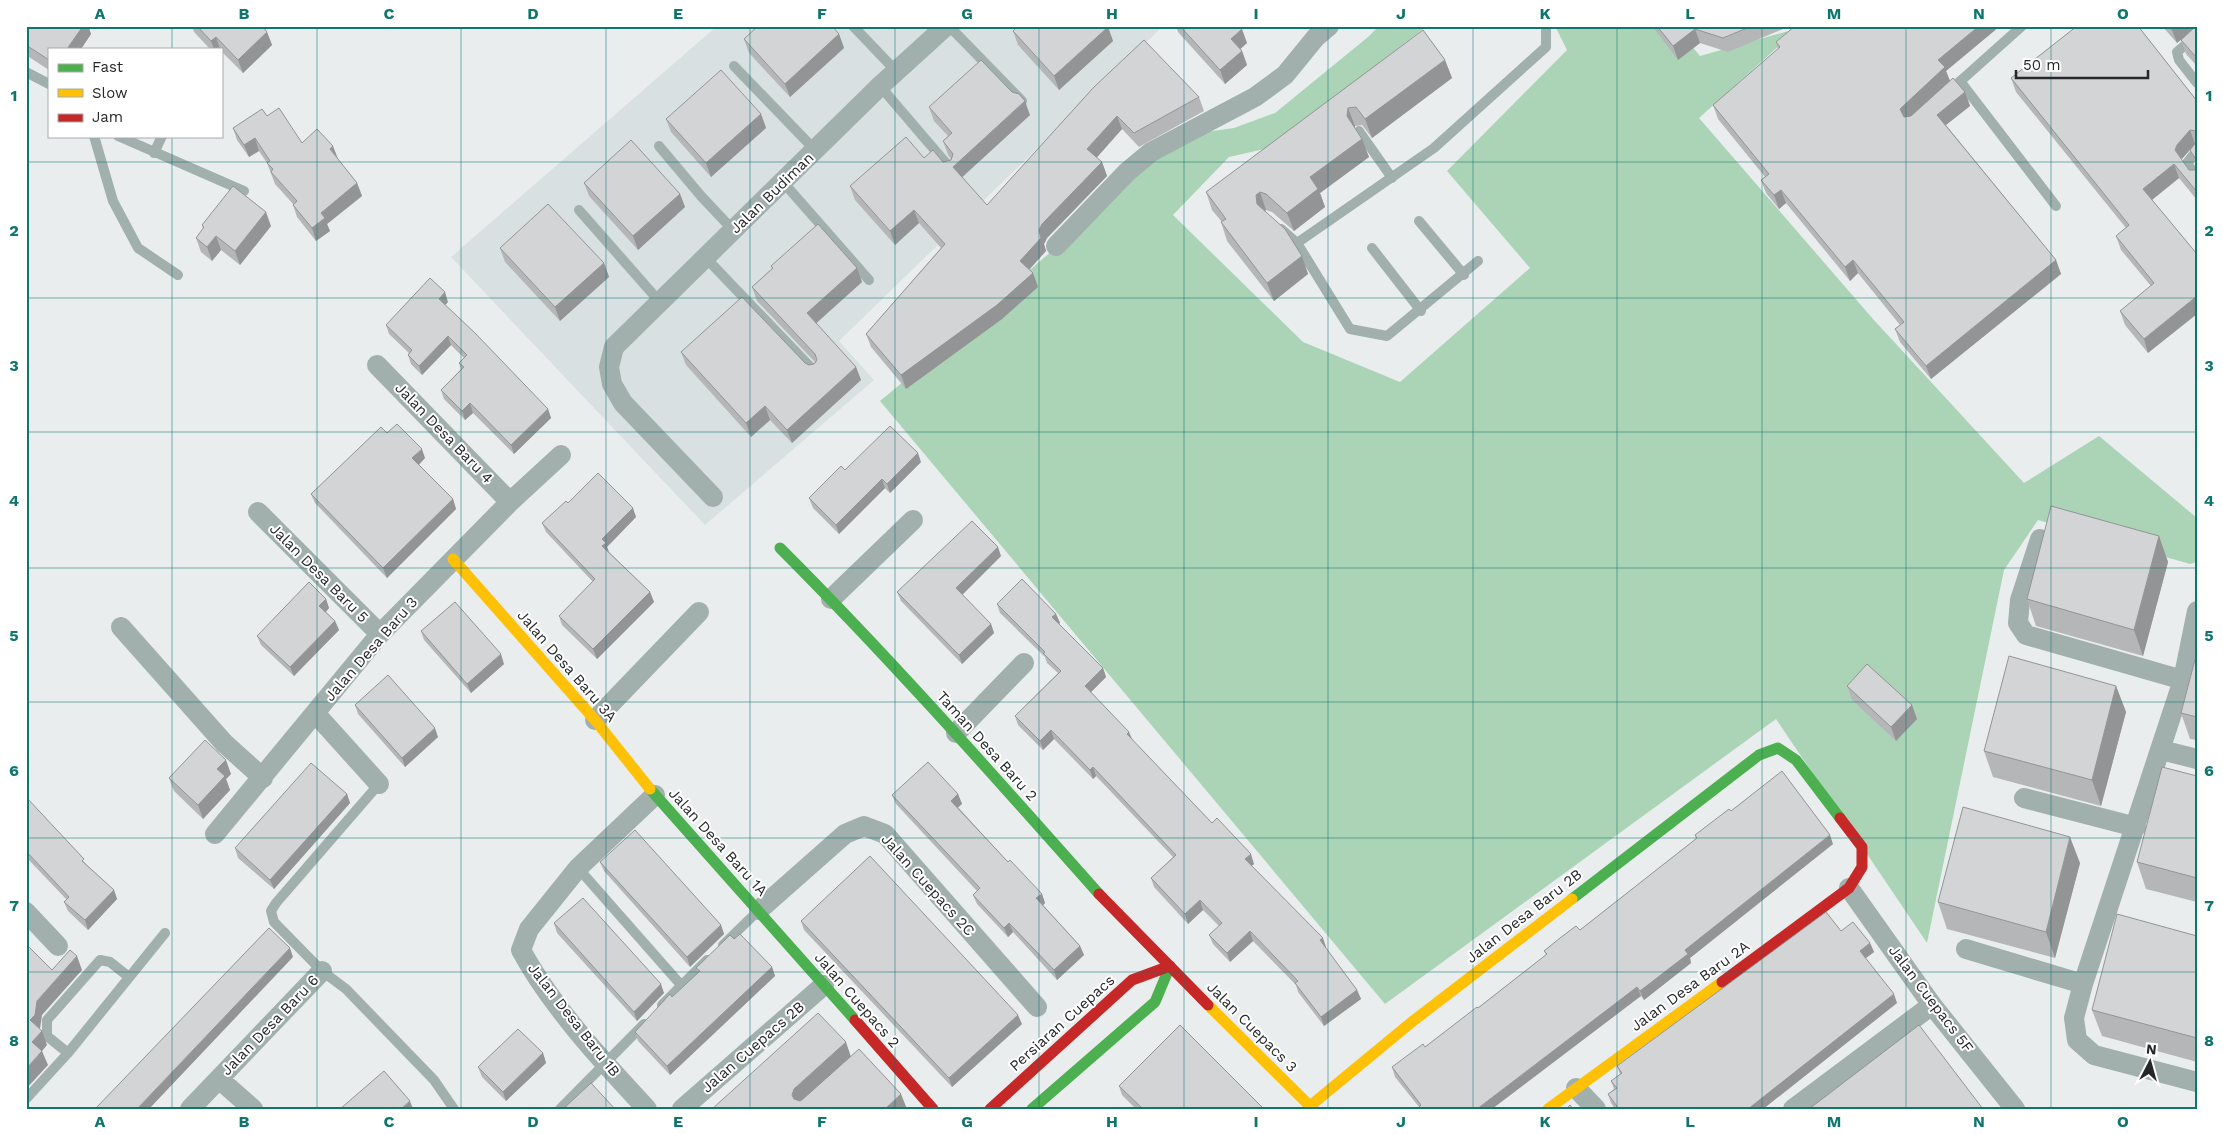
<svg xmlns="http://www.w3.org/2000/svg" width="2223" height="1135" font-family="'Work Sans',sans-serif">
<rect width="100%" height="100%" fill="#eaedee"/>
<path fill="#d8e0e2" d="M717,26H1163L839,341L874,380L705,525L451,257Z"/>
<path fill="#abd4b6" d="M1379,26H1427L1362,76L1299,141L1229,157L1173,215L1303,342L1400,382L1530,268L1447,171L1567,50L1555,26H1675L1700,56L1799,28L1699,118L1873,319L2024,483L2099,436L2197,518V562L2190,564L2038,520L2004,570L1927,943L1776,719L1385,1004L880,401L956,338L1024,275L1112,199L1176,136L1234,128L1275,113L1368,37Z"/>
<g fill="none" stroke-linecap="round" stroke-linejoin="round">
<path stroke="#a1afad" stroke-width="10" d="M853,26L896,71
M949,26L1022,101
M2197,35L2177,52L2179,60L2197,83
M734,66L815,150
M26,72L49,84
M1960,81L2056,206
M1956,85L2022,26
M880,86L951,169
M1359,131L1392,178
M94,136L113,201L138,248L178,275
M118,136L244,191
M659,146L701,196L733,230
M2197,150L2187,163L2197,178
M154,153L162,136
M783,182L869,280
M579,210L659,301
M1419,221L1464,275
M1281,229L1297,243L1350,329L1387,336L1478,261
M1297,243L1434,148L1546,47V26
M1372,248L1421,311
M705,257L815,372
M379,784L276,903L271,911L274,922L322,971L346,989L434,1080L454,1109
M578,868L681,985
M723,945L759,910
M662,1005L707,960
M68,1053L47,1036V1020L100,960L110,962L129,977
M26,1099L68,1053L165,933
M560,1109L644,1024"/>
<path stroke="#a1afad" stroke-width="20" d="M1056,246L1127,172L1151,152L1255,97L1285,75L1316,37L1329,26
M377,365L510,502
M713,497L623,403L612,384L609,367L614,347L880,86L946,26
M258,512L380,634
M2040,539L2020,600L2018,623L2026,635L2183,680
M831,599L913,520
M2197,611L2183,680L2083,984L2074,1018L2077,1040L2094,1055L2197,1082
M121,627L224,743L263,778
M315,713L379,784
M595,720L699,612
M956,733L1024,663
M2161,750L2197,759
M2024,798L2136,827
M215,834L380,634L510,502L561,455
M1849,888L1932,1005L2015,1109
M759,910L845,834L864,826L885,834L1037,1007
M26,912L58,946
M1966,949L2083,984
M219,1079L253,1109
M1576,1088L1596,1109
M190,1109L322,971
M647,1109C604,1063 551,1006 521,950L529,929L578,868L655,795
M682,1109L824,985
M1793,1109L1932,1005"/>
<path stroke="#4caf50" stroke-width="11" d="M780,548C891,659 995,777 1099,894
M650,789L855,1020
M1572,899L1759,755L1778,748L1796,760L1840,818
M1032,1109L1155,1002L1170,966"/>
<path stroke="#ffc107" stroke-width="11" d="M453,559L595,720L650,789
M1208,1005L1313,1109
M1310,1106L1413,1021L1572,899
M1548,1109L1722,982"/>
<path stroke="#c62828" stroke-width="11" d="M1099,894L1208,1005
M1722,982L1849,888L1862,867V847L1840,818
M855,1020L933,1109
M990,1109L1132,980L1170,966"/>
</g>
<path fill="#b5b6b7" d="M26,26H90L89,28L91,34L81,49H49V70L26,55Z
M192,26H262L267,32L272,45L243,73L221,51V49H210L194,32Z
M1176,26H1239L1247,43L1240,49L1242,51L1247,65L1225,84L1178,32Z
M1652,26H1790L1728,52L1700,43L1678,60Z
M1795,26H2000L1946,71L1950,81L1965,92L1970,106L1946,125L2056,260L2061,274L1931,379L1900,342L1895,329L1900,325L1858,273L1850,281L1786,203L1779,209L1766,193L1761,180L1765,177L1718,119L1713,105L1778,49L1776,42Z
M2074,26H2138L2197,101V166L2190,150L2195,144L2181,159L2189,170H2195L2197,168V200L2179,178L2152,200L2197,254L2148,353L2125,325L2120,311L2151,286L2121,250L2116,236L2126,228L2016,92L2011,78L2075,28Z
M2162,26H2197V66L2186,54L2181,40V39L2177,43Z
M1108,27L1113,41L1059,90L1018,45L1013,31Z
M1423,30L1445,60L1452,78L1372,138L1362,125L1355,126L1354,128L1369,157L1320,193L1325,207L1294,231L1272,212L1266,210L1265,211L1302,256L1308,274L1274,301L1227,241L1221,222H1222L1212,210L1206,192Z
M839,34L844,48L790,97L749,53L744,39Z
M1094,87L1199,97L1204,111L1139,147L1122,129L1096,158L1102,162L1107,176L1047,238L1044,244L1046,251L1029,270L1033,273L1038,287L1002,319L906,389L871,347L866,334L941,248L919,223L895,245L855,200L850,186L924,158L943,162L951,160V159L948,155L943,141L948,136L934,121L929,107L1030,115L962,177L987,205Z
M761,114L766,128L711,177L671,132L666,119Z
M267,116L302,143L337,159L357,183L362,196L327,224L330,231L316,241L297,217L293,205V204L275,184L267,163L259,151L249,157L237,140L233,128Z
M584,183L680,194L685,207L638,250L589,196Z
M202,225L271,226L240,265L221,250L212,261L201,252L196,238L203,229Z
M500,248L604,263L609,277L560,321L505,262Z
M771,266L862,282L816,323L856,367L861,380L792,443L770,420L751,437L686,365L681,352L805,363L809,365L814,364L815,362L757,301L752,287L772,269Z
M448,302L445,305L548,409L551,418L514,454L473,413L465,420L444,399L441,390L461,369L459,363L464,358L451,345L422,375L411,364L408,355L409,353L389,334L386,325Z
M387,433L425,458L419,465L453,499L456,509L387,578L315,503L311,494Z
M921,462L890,493L885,488L839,534L813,508L809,498L845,470Z
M568,503L636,517L607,547L609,552L650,592L654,602L597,659L562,625L559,616L593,582L546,532L542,523Z
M2159,536L2168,562L2143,656L2036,626L2027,599Z
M1001,556L962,595L991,624L994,633L962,664L901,601L897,592Z
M326,599L329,608L326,612L335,621L339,630L294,676L261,645L257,636Z
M997,604L1056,614L1060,623L1059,624L1103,668L1106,677L1091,692L1132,740L1212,823L1254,864L1251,866L1326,947L1325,948L1357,990L1361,999L1324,1026L1298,992L1296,985L1253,941L1230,962L1213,944L1209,935L1219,926L1203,910L1188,924L1154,887L1151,878L1173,857L1096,776L1093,779L1054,739L1043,750L1018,725L1015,716L1058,673L1047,663L1045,657L1000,613Z
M421,631L504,664L471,693L424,640Z
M2197,652V740L2190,739L2181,713Z
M1847,686L1912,705L1917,719L1896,741L1852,700Z
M2116,686L2126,712L2101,806L1993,777L1984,751Z
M355,705L438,737L405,767L358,714Z
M231,774L226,779L230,790L203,819L174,791L169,778Z
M2197,776V902L2146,889L2137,862Z
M347,794L350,803L274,889L238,858L235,848Z
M958,794L962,804L958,807L1008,862L1042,894L1045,903L1043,905L1080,946L1084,955L1057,980L1013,932L1008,937L977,904L973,895L977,891L896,804L892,795Z
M26,797L86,864L114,890L117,899L88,930L68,911L64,902L67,900L26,857Z
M1731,811L1833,844L1690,958L1691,963L1644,1000L1641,996L1419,1107L1395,1077L1392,1067L1425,1047L1478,1008L1546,955L1544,951L1580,930L1696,839L1695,835Z
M600,862L721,925L724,934L690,967L604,871Z
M2080,863L2055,958L1947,929L1938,902Z
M801,921L1022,1024L952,1087L804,930Z
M554,923L664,993L637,1021L557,933Z
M1841,931L1870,943L1874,952L1865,959L1897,1003L1763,1109H1615L1611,1103L1608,1094L1614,1089L1611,1081L1620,1074L1617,1066Z
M2197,936V1062L2102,1036L2092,1010Z
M734,939L772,967L775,976L670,1075L638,1041L635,1032L698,973L696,968Z
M543,1053L546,1063L506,1101L482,1077L478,1067Z
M1119,1086L1264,1109H1136L1122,1095Z"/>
<path fill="#939495" d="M83,26H90L89,28L91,34L81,49H67Z
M1979,26H2000L1946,71L1950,81L1905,122L1900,109L1938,60Z
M2176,26H2192L2193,30L2177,43L2172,30Z
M1108,27L1113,41L1059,90L1054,76Z
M1242,29L1247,43L1236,53L1231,39Z
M1695,29L1700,43L1678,60L1673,46Z
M267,32L272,45L243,73L238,60Z
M839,34L844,48L790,97L785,84Z
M216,37L220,49H214L211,41Z
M1242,51L1247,65L1225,84L1220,70Z
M1445,60L1452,78L1372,138L1365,119Z
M1965,92L1970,106L1942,128L1937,115Z
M1025,101L1030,115L958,181L953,167Z
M1348,108L1355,126L1353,135L1347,116Z
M761,114L766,128L711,177L706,163Z
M1117,116L1122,129L1092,163L1087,149Z
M2190,130L2195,144L2182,159L2175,150L2177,145Z
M255,138L259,151L249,157L244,145Z
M1362,139L1369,157L1320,193L1325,207L1294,231L1287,213L1310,177Z
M333,146L338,159L330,149Z
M1102,162L1107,176L1047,238L1044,244L1046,251L1025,274L1020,261L1042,224Z
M2174,164L2179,178L2148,203L2143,189Z
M357,183L362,196L327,224L330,231L316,241L312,228L321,213Z
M1781,190L1786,203L1779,209L1774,195Z
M1260,192L1266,210L1263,213L1257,204L1256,195Z
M680,194L685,207L638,250L633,236Z
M914,210L919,223L895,245L890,231Z
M266,212L271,226L240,265L235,251Z
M216,236L221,250L212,261L207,247Z
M1302,256L1308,274L1274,301L1267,283Z
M1853,260L1858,273L1850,281L1845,267Z
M2056,260L2061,274L1931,379L1926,366Z
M604,263L609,277L560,321L555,307Z
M857,268L862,282L812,327L807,313Z
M1033,273L1038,287L1002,319L906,389L901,375Z
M445,292L448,302L442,308L439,299Z
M2197,296V314L2148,353L2144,339Z
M448,336L451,345L422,375L419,366Z
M856,367L861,380L792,443L787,430Z
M470,403L473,413L465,420L462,411Z
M765,406L770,420L751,437L746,423Z
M548,409L551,418L514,454L511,445Z
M422,449L425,458L416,467L412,458Z
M918,453L921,462L890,493L887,484Z
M882,479L885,488L839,534L836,525Z
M453,499L456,509L387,578L383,568Z
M633,508L636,517L607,547L609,552L602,546V539Z
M2159,536L2168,562L2143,656L2134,630Z
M998,547L1001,556L959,598L956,588Z
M650,592L654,602L597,659L593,649Z
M326,599L329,608L323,615L319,606Z
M1056,614L1060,623L1056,627L1052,617Z
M335,621L339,630L294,676L290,667Z
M991,624L994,633L962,664L959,655Z
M501,654L504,664L471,693L467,684Z
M1103,668L1106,677L1088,695L1085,686Z
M2116,686L2126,712L2101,806L2092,780Z
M1912,705L1917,719L1896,741L1891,727Z
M435,728L438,737L405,767L402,758Z
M1051,730L1054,739L1043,750L1040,741Z
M1129,732L1133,741L1127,734Z
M226,760L231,774L226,779L230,790L203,819L198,805L217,769Z
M1093,767L1096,776L1093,779L1090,770Z
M347,794L350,803L274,889L270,880Z
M958,794L962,804L955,810L951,801Z
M1830,835L1833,844L1690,958L1691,963L1644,1000L1640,991L1685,950Z
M2070,837L2080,863L2055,958L2046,932Z
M1251,854L1254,864L1248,869L1245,859Z
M114,890L117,899L88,930L85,920Z
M1042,894L1045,903L1040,908L1036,898Z
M1200,900L1203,910L1188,924L1185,914Z
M1009,923L1013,932L1008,937L1004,928Z
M721,925L724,934L690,967L687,957Z
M1250,931L1253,941L1230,962L1227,953Z
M1323,938L1326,947L1323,950L1320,940Z
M1870,943L1874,952L1863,960L1860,951Z
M1080,946L1084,955L1057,980L1054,970Z
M290,948L293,957L149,1109H137Z
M77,956L82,970L42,1015L40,1029L30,1020L37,1001Z
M772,967L775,976L670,1075L667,1066Z
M661,984L664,993L637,1021L634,1012Z
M1637,987L1641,996L1492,1109H1477Z
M1357,990L1361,999L1324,1026L1321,1017Z
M1894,994L1897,1003L1763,1109H1748Z
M1018,1015L1022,1024L952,1087L949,1078Z
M42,1031L47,1045L38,1056L32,1042Z
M846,1042L851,1057L798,1109L792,1095L794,1089Z
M42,1051L48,1065L26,1089V1069Z
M543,1053L546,1063L506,1101L503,1092Z
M901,1094L907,1109H885Z
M410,1101L413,1109H401Z"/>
<path fill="#d2d4d5" stroke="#939495" d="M26,26H83L67,49H49V60L26,45Z
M197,26H262L267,32L238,60L216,37L211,41Z
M758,26H832L839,34L785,84L744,39Z
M1018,26H1108V27L1054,76L1013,31Z
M1180,26H1239L1242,29L1231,39L1242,51L1220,70Z
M1657,26H1752L1723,38L1695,29L1673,46Z
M1795,26H1979L1938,60L1945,67L1900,109L1904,117L1911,116L1953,78L1965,92L1937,115L2056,260L1926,366L1895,329L1904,322L1853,260L1845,267L1781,190L1774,195L1761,180L1769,174L1713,105L1780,47L1776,42Z
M2077,26H2138L2197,101V132L2196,131L2190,130L2177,145L2175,150L2189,170H2195L2197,168V192L2174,164L2143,189L2197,254V296L2144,339L2120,311L2154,283L2116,236L2129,225L2011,78Z
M2169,26H2176L2172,30Z
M2196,26H2197V58L2181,40Z
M1423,30L1445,60L1365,119L1356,107L1348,108L1347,116L1362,139L1310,177L1318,189L1287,213L1266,194L1260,192L1256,195L1257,204L1285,229L1302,256L1267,283L1221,222L1226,219L1206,192Z
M1144,40L1199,97L1134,133L1117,116L1087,149L1102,162L1042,224L1039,230L1041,238L1020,261L1033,273L997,305L901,375L866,334L945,244L914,210L890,231L850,186L906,137L924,158L933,150L943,162L951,160L953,154L943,141L952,133L929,107L981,60L1012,92L1019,94L1025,101L953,167L987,205L1094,87Z
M721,70L761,114L706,163L666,119Z
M279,108L302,143L317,129L333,146L330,149L357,183L321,213L325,218L312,228L293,205L297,201L271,172L273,169L267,163L270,161L255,138L244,145L233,128L262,109L267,116Z
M631,140L680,194L633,236L584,183Z
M2197,141V161L2190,150Z
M233,186L266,212L235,251L216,236L207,247L196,238L204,227L202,225Z
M548,204L604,263L555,307L500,248Z
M818,224L857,268L807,313L856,367L787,430L765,406L746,423L681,352L742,297L805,363L809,365L814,364L817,360L815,354L752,287L773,268L771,266Z
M430,278L445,292L439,299L475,333L548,409L511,445L470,403L462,411L441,390L464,367L459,363L467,355L448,336L419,366L408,355L412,350L386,325Z
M397,424L422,449L412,458L453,499L383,568L311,494L381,427L387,433Z
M890,426L918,453L887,484L882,479L836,525L809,498L841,466L845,470Z
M598,473L633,508L602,539L606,543L602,546L650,592L593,649L559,616L595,579L542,523L566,501L568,503Z
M2051,506L2159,536L2134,630L2027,599Z
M972,521L998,547L956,588L991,624L959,655L897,592Z
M1022,579L1056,614L1052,617L1103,668L1085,686L1129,732L1127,734L1212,823L1217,818L1251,854L1245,859L1323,938L1320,940L1357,990L1321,1017L1295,983L1298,981L1250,931L1227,953L1209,935L1222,923L1200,900L1185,914L1151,878L1176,855L1093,767L1090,770L1051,730L1040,741L1015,716L1061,671L1043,653L1045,652L997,604Z
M309,582L326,599L319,606L335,621L290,667L257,636Z
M455,602L501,654L467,684L421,631Z
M2197,652V717L2181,713Z
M2009,656L2116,686L2092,780L1984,751Z
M1867,664L1912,705L1891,727L1847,686Z
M388,675L435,728L402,758L355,705Z
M205,740L226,760L217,769L225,776L198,805L169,778Z
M928,762L958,794L951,801L1008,862L1010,860L1042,894L1036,898L1080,946L1054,970L1009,923L1004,928L973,895L980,888L892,795Z
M311,763L347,794L270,880L235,848Z
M2162,767L2197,776V878L2137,862Z
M1782,771L1830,835L1685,950L1688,954L1640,991L1637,987L1477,1109H1418V1108L1421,1105L1392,1067L1423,1044L1425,1047L1477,1007L1478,1008L1547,954L1544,951L1560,938L1576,926L1580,930L1697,838L1695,835L1729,809L1731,811Z
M26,797L84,859L82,861L114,890L85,920L64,902L69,897L26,851Z
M1963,807L2070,837L2046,932L1938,902Z
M635,830L721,925L687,957L600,862Z
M870,856L1018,1015L949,1078L801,921Z
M583,898L661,984L634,1012L554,923Z
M1826,912L1841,931L1853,922L1870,943L1860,951L1894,994L1748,1109H1619L1608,1094L1617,1088L1611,1081L1622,1073L1617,1066Z
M2117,914L2197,936V1038L2092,1010Z
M269,928L290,948L137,1109H95Z
M740,934L772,967L667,1066L635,1032L670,994L672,997L700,971L696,968L730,935L734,939Z
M26,944L52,970L70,950L77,956L37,1001L35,1015L30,1020L42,1031L32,1042L42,1051L26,1069Z
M818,1013L846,1042L794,1089L792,1095L794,1099L800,1101L803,1099L859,1049L901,1094L885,1109H712Z
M1180,1025L1264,1109H1143L1119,1086Z
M1919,1025L1983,1109H1809Z
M518,1029L543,1053L503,1092L478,1067Z
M384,1071L410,1101L401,1109H340Z
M591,1083L615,1109H563Z
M1570,1105L1573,1109H1566Z"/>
<path fill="none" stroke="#0f766e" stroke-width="1" stroke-opacity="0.55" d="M172,26V49M317,26V1109M461,26V1109M606,26V1109M750,26V1109M895,26V1109M1039,26V1109M1184,26V1109M1328,26V1109M1473,26V1109M1617,26V1109M1762,26V1109M1906,26V1109M2051,26V1109M172,136V1109M26,162H2197M26,298H2197M26,432H2197M26,568H2197M26,702H2197M26,838H2197M26,972H2197"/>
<g text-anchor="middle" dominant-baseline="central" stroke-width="4" stroke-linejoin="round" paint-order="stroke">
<g font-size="15" fill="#252728" stroke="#fff">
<text transform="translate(772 193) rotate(-44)">Jalan Budiman</text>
<text transform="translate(444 433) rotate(46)">Jalan Desa Baru 4</text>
<text transform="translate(319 573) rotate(45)">Jalan Desa Baru 5</text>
<text transform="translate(371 649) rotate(-49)">Jalan Desa Baru 3</text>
<text transform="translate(567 666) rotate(49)">Jalan Desa Baru 3A</text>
<text transform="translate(987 746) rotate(48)">Taman Desa Baru 2</text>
<text transform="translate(718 842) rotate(48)">Jalan Desa Baru 1A</text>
<text transform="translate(928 885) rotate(48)">Jalan Cuepacs 2C</text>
<text transform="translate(1524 916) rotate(-38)">Jalan Desa Baru 2B</text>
<text transform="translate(1690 986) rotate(-36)">Jalan Desa Baru 2A</text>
<text transform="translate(1931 999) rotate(53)">Jalan Cuepacs 5F</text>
<text transform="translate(857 1000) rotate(49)">Jalan Cuepacs 2</text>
<text transform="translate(574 1020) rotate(52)">Jalan Desa Baru 1B</text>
<text transform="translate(1062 1023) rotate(-42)">Persiaran Cuepacs</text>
<text transform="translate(270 1025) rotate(-46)">Jalan Desa Baru 6</text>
<text transform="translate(1252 1027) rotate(45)">Jalan Cuepacs 3</text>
<text transform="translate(753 1047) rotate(-41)">Jalan Cuepacs 2B</text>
</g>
</g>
<rect width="2223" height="1135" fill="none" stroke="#ffffff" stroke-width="55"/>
<rect x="48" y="48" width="175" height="90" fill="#ffffff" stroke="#a8a9a9"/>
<rect x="58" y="64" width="25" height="8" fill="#4caf50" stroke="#a8a9a9"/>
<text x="92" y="72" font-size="15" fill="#252728">Fast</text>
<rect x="58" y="89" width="25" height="8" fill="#ffc107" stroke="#a8a9a9"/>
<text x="92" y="98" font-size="15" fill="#252728">Slow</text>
<rect x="58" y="114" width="25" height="8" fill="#c62828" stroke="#a8a9a9"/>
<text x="92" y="122" font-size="15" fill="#252728">Jam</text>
<g transform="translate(2150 1062) rotate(6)" stroke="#ffffff" stroke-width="4" paint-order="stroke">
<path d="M0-4L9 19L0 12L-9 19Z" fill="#252728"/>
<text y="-8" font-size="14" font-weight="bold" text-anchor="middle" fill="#252728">N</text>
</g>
<path d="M2016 70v8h132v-8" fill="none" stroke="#252728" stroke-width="2.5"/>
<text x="2023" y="70" font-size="15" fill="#252728" stroke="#ffffff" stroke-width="4" paint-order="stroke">50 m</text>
<rect x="28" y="28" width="2168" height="1080" fill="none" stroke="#0f766e" stroke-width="2"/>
<g font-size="16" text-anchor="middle" font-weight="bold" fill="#0f766e">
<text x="100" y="19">A</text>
<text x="244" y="19">B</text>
<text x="389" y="19">C</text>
<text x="533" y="19">D</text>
<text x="678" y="19">E</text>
<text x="822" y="19">F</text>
<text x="967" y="19">G</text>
<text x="1112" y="19">H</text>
<text x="1256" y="19">I</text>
<text x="1401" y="19">J</text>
<text x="1545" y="19">K</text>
<text x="1690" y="19">L</text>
<text x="1834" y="19">M</text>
<text x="1979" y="19">N</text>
<text x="2123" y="19">O</text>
<text x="14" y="101">1</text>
<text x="2209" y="101">1</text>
<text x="14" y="236">2</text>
<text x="2209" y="236">2</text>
<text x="14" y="371">3</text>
<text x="2209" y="371">3</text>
<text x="14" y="506">4</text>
<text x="2209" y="506">4</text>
<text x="14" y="641">5</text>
<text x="2209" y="641">5</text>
<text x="14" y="776">6</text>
<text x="2209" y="776">6</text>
<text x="14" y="911">7</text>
<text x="2209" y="911">7</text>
<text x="14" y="1046">8</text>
<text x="2209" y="1046">8</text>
<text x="100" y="1127">A</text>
<text x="244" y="1127">B</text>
<text x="389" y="1127">C</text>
<text x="533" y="1127">D</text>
<text x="678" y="1127">E</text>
<text x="822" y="1127">F</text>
<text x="967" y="1127">G</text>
<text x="1112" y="1127">H</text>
<text x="1256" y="1127">I</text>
<text x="1401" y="1127">J</text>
<text x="1545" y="1127">K</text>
<text x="1690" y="1127">L</text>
<text x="1834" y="1127">M</text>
<text x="1979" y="1127">N</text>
<text x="2123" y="1127">O</text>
</g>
</svg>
